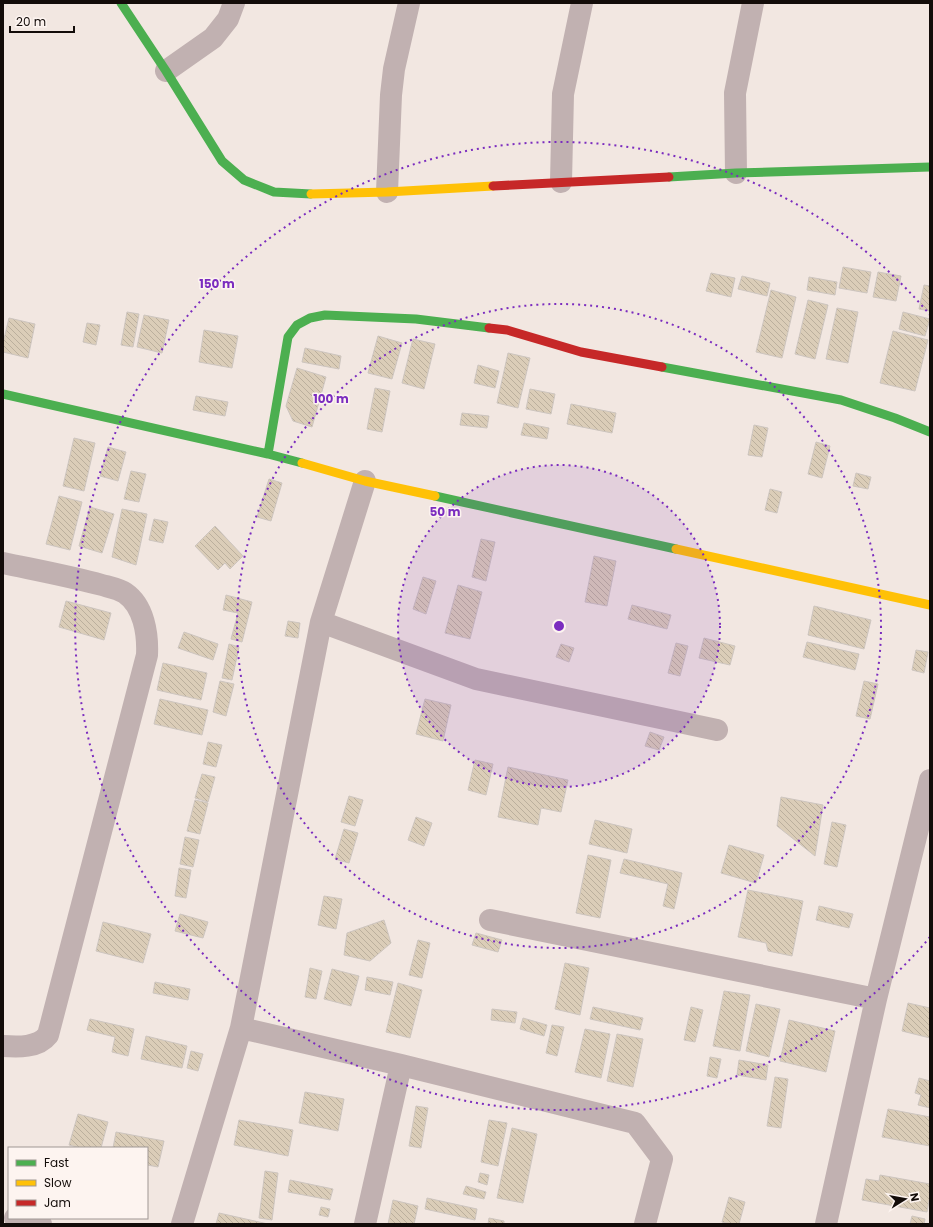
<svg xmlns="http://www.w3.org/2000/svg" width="933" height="1227" font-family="Poppins,sans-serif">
<defs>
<pattern id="building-back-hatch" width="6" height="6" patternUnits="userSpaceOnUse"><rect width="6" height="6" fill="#dbcdb8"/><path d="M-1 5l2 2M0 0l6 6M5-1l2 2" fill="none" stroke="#bbaf9d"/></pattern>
</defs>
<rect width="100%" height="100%" fill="#f2e7e1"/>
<path fill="url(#building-back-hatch)" stroke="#cdc5bf" d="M843,267L871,272L867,293L839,288Z
M878,272L901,276L896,301L873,297Z
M711,273L735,278L731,297L706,291Z
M742,276L770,283L767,296L738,289Z
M809,277L837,282L835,295L807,290Z
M924,285L930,286V311L919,309Z
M771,290L796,297L782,358L756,352Z
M808,300L828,305L815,359L795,354Z
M837,308L858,312L848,363L826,359Z
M127,312L139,314L133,347L121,345Z
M903,312L930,319L925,336L899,329Z
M144,315L169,320L162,353L137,347Z
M9,318L35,324L28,358L3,352V343Z
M87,323L100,325L96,345L83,342Z
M204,330L238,336L232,368L199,362Z
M893,331L928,340L915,391L880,383Z
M378,336L402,343L392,379L368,373Z
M413,339L435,344L424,389L402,383Z
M305,348L341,356L339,369L302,362Z
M508,353L530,358L518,408L497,403Z
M478,365L499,371L495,388L474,383Z
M297,368L326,377L312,427L293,421L286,406Z
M375,388L390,391L382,432L367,429Z
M530,389L555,394L551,414L526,409Z
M196,396L228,402L225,416L193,410Z
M571,404L616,413L612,433L567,424Z
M462,413L489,416L487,428L460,425Z
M524,423L549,428L547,439L521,435Z
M754,425L768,428L762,457L748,455Z
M74,438L95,443L84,491L63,486Z
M816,442L830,446L822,478L808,474Z
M108,447L126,452L118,481L100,476Z
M131,471L146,474L139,502L124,499Z
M856,473L871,477L868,489L853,486Z
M269,479L282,483L271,521L257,517Z
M770,489L782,492L777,513L765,510Z
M59,496L82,502L70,550L46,544Z
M90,507L114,514L102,553L79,546Z
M122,509L147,514L136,565L112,557Z
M154,519L168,522L163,543L149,540Z
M215,526L243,556L230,569L225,563L218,570L195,546Z
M481,539L495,542L486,581L472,577Z
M594,556L616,561L607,606L585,602Z
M423,577L436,581L426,614L413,609Z
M458,585L482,592L470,639L445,633Z
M226,595L252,602L242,642L231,639L238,613L223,610Z
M66,601L111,613L104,640L59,627Z
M632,605L671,615L667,629L628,619Z
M814,606L871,620L864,649L808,635Z
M288,621L300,623L298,638L285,636Z
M184,632L218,644L213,660L178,648Z
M704,638L735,646L730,665L699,658Z
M807,642L859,654L855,670L803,657Z
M676,643L688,646L680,676L668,673Z
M229,644L239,647L232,680L222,678Z
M561,644L574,648L569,662L556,657Z
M916,650L928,652L924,673L912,670Z
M163,663L207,673L201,700L157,690Z
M220,681L234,684L226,716L213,712Z
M864,681L878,684L870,719L856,716Z
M160,699L208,710L202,735L154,724Z
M425,699L451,705L443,741L416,734Z
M650,732L664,737L659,750L645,746Z
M208,742L222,745L216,767L203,764Z
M475,760L493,764L486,795L468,790Z
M508,767L568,780L561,812L541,808L538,825L498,817Z
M202,774L215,777L208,802L195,798Z
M349,796L363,800L355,826L341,822Z
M781,797L823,805L815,856L777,826Z
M195,800L208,803L200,834L187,831Z
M416,817L432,823L424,846L408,840Z
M595,820L632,829L627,853L589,844Z
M832,822L846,825L837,867L824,864Z
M344,829L358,833L349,863L335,859Z
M185,837L199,840L193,867L180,864Z
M729,845L764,855L756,883L721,873Z
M588,855L611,860L600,918L576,913Z
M624,859L682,873L674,909L663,906L668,884L620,873Z
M179,868L191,870L186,898L175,896Z
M748,890L803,901L792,956L768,951L766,943L738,937Z
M324,896L342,899L336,929L318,925Z
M819,906L853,914L849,928L816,920Z
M180,914L208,922L203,938L175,931Z
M384,920L391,943L370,961L344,955L347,933Z
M103,922L151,934L143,963L96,951Z
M476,933L502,940L498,952L472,945Z
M418,940L430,943L422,978L409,975Z
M565,963L589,968L580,1015L555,1009Z
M310,968L322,971L316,999L305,997Z
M332,969L359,976L351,1006L324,999Z
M367,977L393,982L390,995L365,990Z
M155,982L190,989L188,1000L153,993Z
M398,983L422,990L410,1038L386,1032Z
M724,991L750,995L740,1051L713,1046Z
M908,1003L930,1008V1038L902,1031Z
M756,1004L780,1009L769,1057L746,1051Z
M593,1007L643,1018L640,1030L590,1019Z
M691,1007L703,1010L695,1042L684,1040Z
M492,1009L517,1012L515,1023L491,1020Z
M523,1018L547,1025L544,1036L520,1029Z
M90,1019L134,1029L128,1056L112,1052L115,1037L87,1030Z
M789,1020L835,1031L826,1072L780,1061Z
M552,1025L564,1027L557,1056L546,1053Z
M585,1029L610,1034L601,1078L575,1072Z
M617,1034L643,1039L633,1087L607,1081Z
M146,1036L187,1046L182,1068L141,1059Z
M191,1051L203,1054L198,1071L187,1068Z
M710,1057L721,1059L717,1078L707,1076Z
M739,1060L768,1065L766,1080L737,1075Z
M775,1077L788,1079L781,1128L767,1126Z
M919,1078L930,1081V1108L918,1105L921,1095L915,1093Z
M305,1092L344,1099L338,1131L299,1123Z
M416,1106L428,1108L421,1148L409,1146Z
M888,1109L930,1117V1146L882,1137Z
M78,1114L108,1122L101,1148H81L69,1145Z
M239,1120L293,1130L288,1156L234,1145Z
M489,1120L507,1123L498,1166L481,1162Z
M512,1128L537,1134L523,1203L497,1198Z
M116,1132L164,1141L158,1167L147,1165V1148H113Z
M265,1171L278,1173L272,1220L259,1218Z
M480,1173L489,1175L487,1185L478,1182Z
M880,1175L930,1184V1196L927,1212L862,1200L866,1179L879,1181Z
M290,1180L333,1189L330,1200L288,1192Z
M466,1186L486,1192L484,1199L463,1194Z
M729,1197L745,1202L739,1224H731L722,1222Z
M427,1198L477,1209L475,1220L425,1209Z
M393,1200L418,1206L414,1224H388Z
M321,1207L330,1209L328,1217L319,1215Z
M219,1213L268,1224H216Z
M912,1216L925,1219L924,1224H910Z
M489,1218L504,1221V1224H488Z"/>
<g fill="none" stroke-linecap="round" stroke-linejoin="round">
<path stroke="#c1b1b1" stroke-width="22" d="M166,71L213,38L228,19L234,3
M736,173L735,93L753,3
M561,182L563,94L582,3
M387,192L391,95L394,69L409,3
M3,563C36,570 69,576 102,585C109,587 119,589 125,593C144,606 148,634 147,655L48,1035C38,1048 18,1047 3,1046
M321,622L476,679L717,730
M490,920L876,999
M241,1028L401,1065L635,1123L662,1159L645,1224
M15,1218L41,1224
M182,1224L241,1028L321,622L365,481
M365,1224L401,1065
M826,1224L876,999L930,780"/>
<path stroke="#4caf50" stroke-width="9" d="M121,3L166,71L222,161L244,180L274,192L311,194
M669,177L736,173L930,167
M662,367L841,400L895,418L930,432
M3,394L268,454L302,463
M268,454L288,337L297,325L310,318L325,315L416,319L489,328
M435,496L676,549"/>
<path stroke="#ffc107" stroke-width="9" d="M311,194L387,192L493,186
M302,463L365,481L435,496
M676,549L930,605"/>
<path stroke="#c62828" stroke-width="9" d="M493,186L669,177
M489,328L507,330L581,352L662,367"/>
</g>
<circle cx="559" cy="626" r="161" fill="#7b2cbf" fill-opacity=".12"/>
<g fill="none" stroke="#7b2cbf" stroke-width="2" stroke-dasharray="2 4">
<circle cx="559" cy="626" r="161"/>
<circle cx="559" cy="626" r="322"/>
<path d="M930 937A484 484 0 1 1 930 315"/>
</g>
<circle cx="559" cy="626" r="6" fill="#7b2cbf" stroke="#fdf4f0" stroke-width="2"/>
<g font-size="12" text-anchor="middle" font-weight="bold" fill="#7b2cbf" stroke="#fdf4f0" stroke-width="3" stroke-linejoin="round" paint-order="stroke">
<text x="217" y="288">150 m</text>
<text x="331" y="403">100 m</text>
<text x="445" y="516">50 m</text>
</g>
<rect width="933" height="1227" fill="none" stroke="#130c09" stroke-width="8"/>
<rect x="8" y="1147" width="140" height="72" fill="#fdf4f0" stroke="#9f9794"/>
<rect x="16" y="1160" width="20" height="6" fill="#4caf50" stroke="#9f9794"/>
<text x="44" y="1167" font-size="12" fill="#130c09">Fast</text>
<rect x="16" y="1180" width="20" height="6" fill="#ffc107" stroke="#9f9794"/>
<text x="44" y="1187" font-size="12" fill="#130c09">Slow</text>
<rect x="16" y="1200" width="20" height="6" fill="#c62828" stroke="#9f9794"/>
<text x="44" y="1207" font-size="12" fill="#130c09">Jam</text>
<g transform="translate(905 1199) rotate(79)" stroke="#fdf4f0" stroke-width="3" paint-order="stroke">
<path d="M0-3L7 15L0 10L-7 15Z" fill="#130c09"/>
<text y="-6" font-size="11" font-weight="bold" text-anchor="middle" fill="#130c09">N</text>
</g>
<path d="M10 26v6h64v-6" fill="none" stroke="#130c09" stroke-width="2"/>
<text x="16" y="26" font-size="12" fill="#130c09" stroke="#fdf4f0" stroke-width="3" paint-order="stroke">20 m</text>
</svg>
